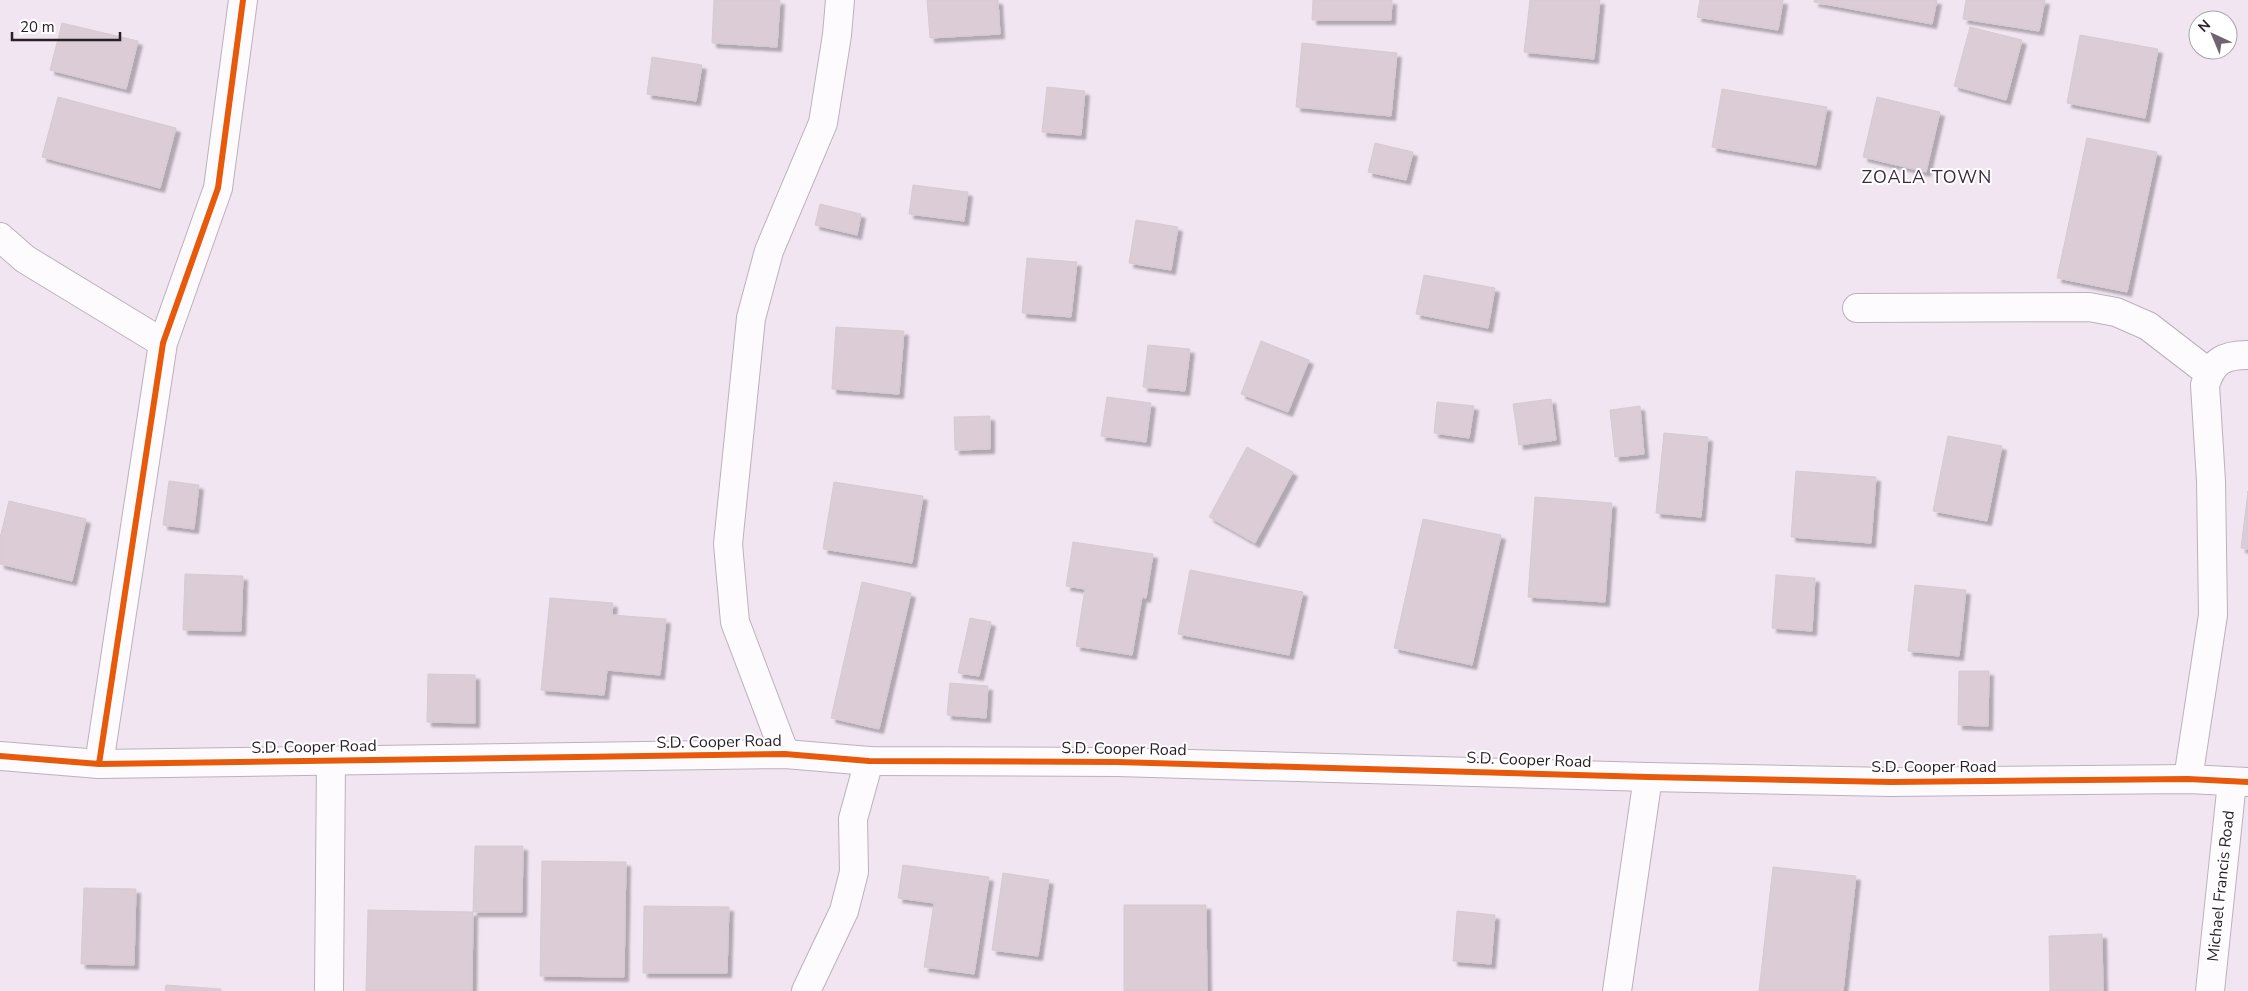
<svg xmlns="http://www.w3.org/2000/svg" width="2248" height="991" font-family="'Nunito Sans',sans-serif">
<defs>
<filter id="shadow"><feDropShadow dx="4.5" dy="4.5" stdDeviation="1" flood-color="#0004"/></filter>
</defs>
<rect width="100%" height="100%" fill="#f2e5f2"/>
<path fill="#dbccd5" stroke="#d6cad3" filter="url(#shadow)" d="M714,0H780L777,47L712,43Z
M927,0H998L1000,34L930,38Z
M1313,0H1392L1391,20H1312Z
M1530,0H1600L1594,59L1524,52Z
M1700,0H1783L1778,30L1697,17Z
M1814,0H1937L1932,24L1814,2Z
M1966,0H2045L2039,31L1963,19Z
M62,23L138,41L126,89L50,70Z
M1970,27L2022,40L2006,100L1954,86Z
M2080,35L2158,49L2145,118L2067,103Z
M1302,43L1397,53L1391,116L1296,107Z
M652,57L702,65L696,101L647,94Z
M1047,87L1085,91L1081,135L1042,132Z
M1722,89L1827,107L1816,165L1712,147Z
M58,97L176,128L160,188L42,157Z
M1877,97L1940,112L1926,172L1863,157Z
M2087,138L2157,152L2127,292L2057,278Z
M1375,143L1413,152L1406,180L1368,172Z
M913,185L968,192L964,221L909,214Z
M820,204L861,214L857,235L815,225Z
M1136,220L1178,227L1171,270L1129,263Z
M1027,258L1077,262L1071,317L1022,313Z
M1424,275L1495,288L1488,328L1416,314Z
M836,327L904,331L899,394L832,389Z
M1261,341L1309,360L1288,412L1241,394Z
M1148,345L1190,349L1185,391L1143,387Z
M1107,397L1151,403L1146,442L1101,436Z
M1551,399L1556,440L1519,445L1513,404Z
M1437,402L1474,406L1469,438L1434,433Z
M1640,406L1644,454L1615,457L1610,410Z
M990,416V449L955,450L954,417Z
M1664,433L1708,437L1701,517L1656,513Z
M1948,436L2002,446L1987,521L1933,511Z
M1247,447L1293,472L1255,543L1209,517Z
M1796,471L1876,477L1871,543L1791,537Z
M169,481L199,485L194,529L163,525Z
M834,482L923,496L912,563L823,549Z
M2248,491V549L2241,548Z
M1535,497L1612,503L1605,602L1528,597Z
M9,501L86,519L72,581L0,564V538Z
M1423,519L1501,535L1472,665L1394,648Z
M1073,542L1153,554L1146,598L1142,597L1132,655L1076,646L1085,589L1066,586Z
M1190,570L1303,592L1289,655L1178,634Z
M185,574L243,576L241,631L183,630Z
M1776,575L1815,578L1812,631L1772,628Z
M862,582L911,593L879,729L831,718Z
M1915,585L1966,590L1959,656L1908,651Z
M550,598L613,603L612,615L666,619L660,675L607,670L604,695L541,690Z
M970,618L991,622L979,676L958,673Z
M1959,671H1989L1988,726L1958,725Z
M428,674L475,675V723L427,722Z
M950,683L988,686L986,718L947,715Z
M475,846H523L522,912H473Z
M542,861L626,862L624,977L540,976Z
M903,865L989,877L974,974L924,967L934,903L898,898Z
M1773,867L1856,876L1843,991H1759Z
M1003,873L1049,880L1038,956L992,950Z
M84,888L136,889L134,965L81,964Z
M1124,905H1206L1207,991H1124Z
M644,906L729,907L727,973H643Z
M368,910L473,912L472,991H366Z
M1457,911L1495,915L1491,964L1453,961Z
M2102,934L2103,991H2050L2049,936Z
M166,985L221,989V991H165Z"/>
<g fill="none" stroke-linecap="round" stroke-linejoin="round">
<g stroke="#bbb1bb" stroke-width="30">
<path id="street" d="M0,237L25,259L163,343
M1857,308L2089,307L2116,312L2148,326L2209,373
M785,754L735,622L728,544L751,318L769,251L823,123L837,35L840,0
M99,764L163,343L218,188L243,0
M2188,779L2213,615L2211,481L2205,385C2213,361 2223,355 2248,355
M329,991L331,761
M806,991L844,911L854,872L853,819L869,761
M1617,991L1648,777"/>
</g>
<g stroke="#bbb1bb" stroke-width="30">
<path id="secondary" d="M0,756L99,764L785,754L869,761L1117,762L1648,777L1891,782L2188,779L2248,782
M2210,991L2232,782"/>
</g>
<use href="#street" stroke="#fdfbfd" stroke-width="28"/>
<use href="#secondary" stroke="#fdfbfd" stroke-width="28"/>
<g stroke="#fff" stroke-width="9">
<path id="cycleway" d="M0,756L99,764L785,754L869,761L1117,762L1648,777L1891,782L2188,779L2248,782
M99,764L163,343L218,188L243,0"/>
</g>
<use href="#cycleway" stroke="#e8590c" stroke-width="6"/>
</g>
<g text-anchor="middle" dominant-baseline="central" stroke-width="4" stroke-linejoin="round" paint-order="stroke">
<g font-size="16" fill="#291f29" stroke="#fff">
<text transform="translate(719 742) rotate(-1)">S.D. Cooper Road</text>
<text transform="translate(314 747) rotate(-1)">S.D. Cooper Road</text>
<text transform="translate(1124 749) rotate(1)">S.D. Cooper Road</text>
<text transform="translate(1529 760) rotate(2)">S.D. Cooper Road</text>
<text x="1934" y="767">S.D. Cooper Road</text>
<text transform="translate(2221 886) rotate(-84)">Michael Francis Road</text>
</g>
<g font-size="18" letter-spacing="1" fill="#3c293d" stroke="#fff">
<text x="1927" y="177">ZOALA TOWN</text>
</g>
</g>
<g transform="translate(2213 35) rotate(316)"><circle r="24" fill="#ffffff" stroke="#a9a5a9"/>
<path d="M0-4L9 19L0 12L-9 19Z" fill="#6f646f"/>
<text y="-8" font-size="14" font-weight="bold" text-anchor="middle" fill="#291f29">N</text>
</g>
<path d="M12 32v8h108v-8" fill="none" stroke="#291f29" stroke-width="2.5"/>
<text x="20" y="32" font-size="15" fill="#291f29" stroke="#ffffff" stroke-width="4" paint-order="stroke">20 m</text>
</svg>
